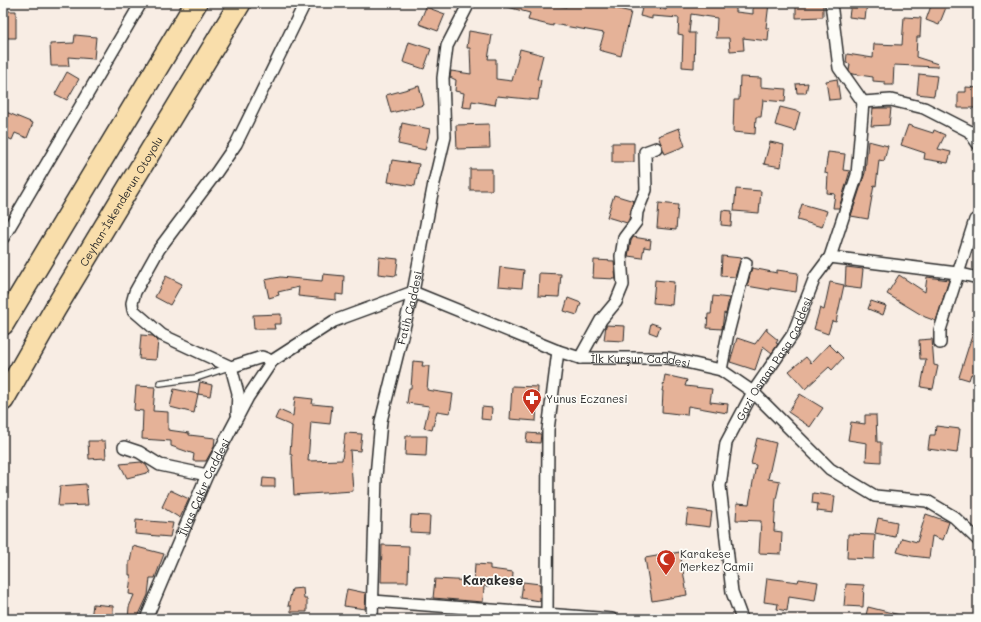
<svg xmlns="http://www.w3.org/2000/svg" width="981" height="622" font-family="Mali,sans-serif">
<rect width="100%" height="100%" fill="#f8ede4"/>
<filter id="ink" filterUnits="userSpaceOnUse"><feTurbulence type="fractalNoise" baseFrequency=".025" numOctaves="2"/><feDisplacementMap in="SourceGraphic" scale="8" xChannelSelector="R" yChannelSelector="G"/><feConvolveMatrix kernelMatrix="1 2 1 2 8 2 1 2 1" color-interpolation-filters="sRGB"/></filter>
<g filter="url(#ink)">
<path fill="#e5b298" stroke="#2b2b2b" d="M505,3H550L566,7L567,3H593L631,12L621,56L599,50L604,33L553,24V26L528,20L530,13L504,6Z
M667,3H736V12L753,14V3H769L766,28H769L768,41L743,38L744,50L730,51L729,38H716L717,18L691,14L689,33H695L694,68L682,67L683,35L678,34L679,18L652,16V19L640,16L643,4L666,10Z
M796,3H823V17L796,18Z
M851,3H867L865,19L849,17Z
M932,3L947,5L939,25L926,20Z
M426,7L445,14L438,31L419,24Z
M3,11H16V38H3Z
M904,17L921,18L920,37H917L916,57L938,64V67L894,65L893,85H885V82L873,81V77L852,74L849,70L850,64L846,63L847,54L873,58L874,44L902,45Z
M469,31L492,35L488,59H496V79L512,81L520,49L543,55L537,79L541,80L538,100L497,96L495,105L472,101L471,108L462,107L464,93L455,91L456,80L450,77L451,71L471,74L470,48H467Z
M75,35L96,37L94,59L68,57L69,66H51L50,44L74,43Z
M409,42L431,49L424,69L403,62Z
M67,72L79,79L67,100L55,94Z
M919,74L937,76L934,96L917,94Z
M740,77L761,78V87L786,89L785,102L763,100L761,117H756L755,134L733,132L734,100H739Z
M837,79L840,99L829,100L826,81Z
M808,83L806,93H797L796,84Z
M419,86L424,105L391,113L386,95Z
M966,87L978,88L977,108H958V92H966Z
M780,107L800,112L795,131L775,125Z
M873,108H891L889,125L871,126Z
M6,112L33,123L27,138L15,133L12,140L3,136V118Z
M402,123L430,129L425,150L398,144Z
M489,124L490,148L457,149L456,125Z
M908,125L933,133L934,130L945,135L938,149L951,152L948,163L924,159L925,153L901,145Z
M679,128L685,146L665,154L658,136Z
M868,141L888,146L884,161L879,160L876,186L874,185L868,219L851,216L865,173Z
M770,142L784,145L781,167L764,164Z
M612,143H634V162H612Z
M828,152L845,154L843,170L850,171L839,208H833L835,194L827,193L828,174L825,173Z
M392,160L419,164L415,186L388,182Z
M470,169H492V190H470Z
M736,189L761,191L759,213L734,211Z
M614,195L634,201L629,219L627,223L607,217Z
M659,203L678,205L676,230L657,228Z
M802,204L827,211L822,227L797,220Z
M722,210L732,211L731,226L721,225Z
M633,237L651,240L650,248L644,247L642,258L628,256L631,241Z
M722,256L741,258L735,277L721,276Z
M379,257L398,259L396,276L378,274Z
M594,260L614,261L616,279L593,278Z
M500,267L524,270L522,288L498,286Z
M846,267L863,269L861,289L845,287Z
M752,268L777,273V270L798,273L796,292L770,288V290L747,286Z
M539,273L561,274L559,297L538,296Z
M323,274L344,276L343,295L336,294V300L298,296L299,287L278,292L279,295L269,298L265,280L280,277L322,281Z
M899,275L925,292L927,277L949,280L936,321L925,317L887,294Z
M166,276L182,284L170,305L155,297Z
M655,280L674,282L672,305L653,303Z
M830,282L844,285L836,322L832,321L828,334L814,329L820,308L824,310Z
M713,296L729,298L726,314L724,313L722,329L707,328L708,314H711Z
M568,298L581,303L577,315L564,311Z
M871,301L886,306L883,315L868,309Z
M281,314V324H274L275,329H254L253,315Z
M651,323L660,326L657,335L649,332Z
M976,323L978,324V376L971,374L969,380L959,377Z
M606,325L625,326L624,341L604,340Z
M767,328V331L778,340L776,343L778,344L772,353L763,346L755,370L730,362L737,338L755,344Z
M141,335L153,336L158,341L156,360L139,359Z
M932,339L934,365L938,366L933,389L921,387L926,359H920L919,340Z
M829,344L843,358L832,370L829,367L805,389L789,371L806,357L811,363Z
M413,361L423,362L422,366H429L427,390L453,394L450,413L437,411L432,430L424,428L429,406L407,403L409,388H411Z
M665,375L687,380L685,386L712,389L710,402L728,404L727,413L688,406L687,415L662,412L663,391H662Z
M200,382L212,385L210,396L198,394Z
M136,386L155,387L153,411L168,412V430L189,433V435L215,438L214,447L206,461H193L194,454L171,446V441L142,439L143,411L134,410Z
M512,386L538,387L536,421L510,419Z
M174,389L198,394L194,413L170,407Z
M800,394L823,408L810,427L788,412Z
M295,397L313,399L312,404L332,406L330,424L311,422L308,461L342,460L345,433L362,434L360,451L350,450L353,491L294,495L292,455L290,454L292,426L275,419L279,410L293,416Z
M482,407L492,408L491,420L481,419Z
M865,415H876L877,442H881V462L866,461L867,443L848,440L851,422L865,424Z
M936,426L960,429L957,453L928,449L930,435H935Z
M527,433L541,434L540,443L526,442Z
M406,436H427L426,456L405,455Z
M757,438L776,443L768,479L780,481L776,499L774,531L782,532L781,554L759,553L761,521L736,520L737,503L749,504L756,465L751,464Z
M88,441H105L106,458L89,459Z
M141,462L146,465L150,472L127,478L120,464Z
M263,478L275,479V487H262Z
M86,484L88,505L58,506L60,486Z
M170,490L189,499L180,518L162,507Z
M813,493L835,496L833,513L817,511L818,504L812,503Z
M688,509L712,512L710,527L686,524Z
M926,514L949,522L943,540L932,536L929,558L912,556L897,552L902,538L917,542Z
M411,515L430,516L429,533L410,532Z
M878,518L897,522L895,537L875,533Z
M136,520L173,523L170,537L135,534Z
M848,534L875,535L874,559L847,558Z
M382,545L409,546L408,582H381Z
M133,546L164,554L155,578H150L148,595L137,619H128L129,607L134,595L129,594L131,575H129V561L130,562Z
M680,552L687,595L652,601L645,558Z
M475,564L490,565V569L513,572L512,586L489,583V586H484L483,602L433,598L435,579L474,581Z
M767,578L798,582L799,579L818,582L815,601L789,597L787,611L777,609L778,604L764,602Z
M523,582L540,584V601L521,598Z
M846,584L864,585L863,607L844,606Z
M303,588L304,599H307V612H291V606H288L292,589Z
M347,589L366,593L365,609L344,606Z
M93,604L113,606V619H91Z
M868,607L904,616V619H865Z"/>
<g fill="none" stroke-linecap="round" stroke-linejoin="round">
<g stroke="#2b2b2b" stroke-width="8">
<path id="service" d="M160,383L196,378L229,367"/>
</g>
<g stroke="#2b2b2b" stroke-width="14">
<g id="minor">
<path d="M831,3L839,68L863,102"/>
<path d="M863,102L891,100L924,108L969,131L978,144"/>
<path d="M3,238L141,3"/>
<path d="M830,257L957,273L978,278"/>
<path d="M940,343V330L975,220"/>
<path d="M580,358L601,320L616,302L623,285L621,256L624,238L636,222L637,212L646,190L645,152L656,148"/>
<path d="M272,361L262,357L231,367L162,335L133,310L132,303L135,292L159,249L216,173L236,144L305,3"/>
<path d="M231,367L238,393L237,413"/>
<path d="M721,370L728,333L746,263"/>
<path d="M124,447L139,452L160,465L207,475"/>
<path d="M373,601L612,619"/>
<path d="M547,614L548,430L558,351"/>
<path id="s1" d="M146,619L207,475L248,397L272,361L334,321L413,292L558,351L580,358H668L721,370L753,392L830,469L875,496L927,501L954,517L978,540"/>
<path id="s2" d="M372,619L376,476L381,421L413,292L434,183L445,137L443,78L447,46L469,3"/>
<path id="s3" d="M742,619L732,592L720,486L726,443L753,392L793,334L815,277L830,257L857,175L863,102"/>
</g>
</g>
<g stroke="#2b2b2b" stroke-width="24">
<g id="motorway">
<path d="M3,324L196,3"/>
<path id="s4" d="M3,400L55,309L240,3"/>
</g>
</g>
<use href="#service" stroke="#fdfcf7" stroke-width="5.5"/>
<use href="#minor" stroke="#fdfcf7" stroke-width="11"/>
<use href="#motorway" stroke="#f9deab" stroke-width="21"/>
</g>
</g>
<defs>
<g id="pharmacy-pin" transform="scale(1)"><path d="M0 17L-7.5 6A9.5 9.5 0 1 1 7.5 6Z" fill="#c8321e" stroke="#fdfcf7"/><path d="M-2-6h4v4h4v4h-4v4h-4v-4h-4v-4h4Z" fill="#fff"/></g>
<g id="mosque-pin" transform="scale(1)"><path d="M0 17L-7.5 6A9.5 9.5 0 1 1 7.5 6Z" fill="#c8321e" stroke="#fdfcf7"/><path d="M3.5-4.9A6 6 0 1 0 3.5 4.9A5 5 0 1 1 3.5-4.9Z" fill="#fff"/></g>
</defs>
<g fill-rule="evenodd">
<use href="#pharmacy-pin" x="532" y="398"/>
<use href="#mosque-pin" x="666" y="559"/>
</g>
<g text-anchor="middle" dominant-baseline="central" stroke-width="3.5" stroke-linejoin="round" paint-order="stroke">
<g font-size="11" fill="#2b2b2b" stroke="#fdfcf7">
<text stroke="none"><textPath href="#s4" startOffset="231">Ceyhan-İskenderun Otoyolu</textPath></text>
<text stroke="none"><textPath href="#s2" startOffset="315">Fatih Caddesi</textPath></text>
<text stroke="none"><textPath href="#s3" startOffset="276">Gazi Osman Paşa Caddesi</textPath></text>
<text stroke="none"><textPath href="#s1" startOffset="686">İlk Kurşun Caddesi</textPath></text>
<text stroke="none"><textPath href="#s1" startOffset="144">İlyas Çakır Caddesi</textPath></text>
</g>
<g font-size="11" fill="#2b2b2b" stroke="#fdfcf7" text-anchor="start">
<text x="546" y="398">Yunus Eczanesi</text>
<text x="680" y="553">Karakese<tspan x="680" dy="13">Merkez Camii</tspan></text>
</g>
<g font-size="13" font-weight="bold" fill="#2b2b2b" stroke="#fdfcf7">
<text x="493" y="579">Karakese</text>
</g>
</g>
<rect width="981" height="622" fill="none" stroke="#fdfcf7" stroke-width="16"/>
<rect x="8" y="8" width="965" height="606" fill="none" stroke="#2b2b2b" stroke-width="1.5" filter="url(#ink)"/>
</svg>
